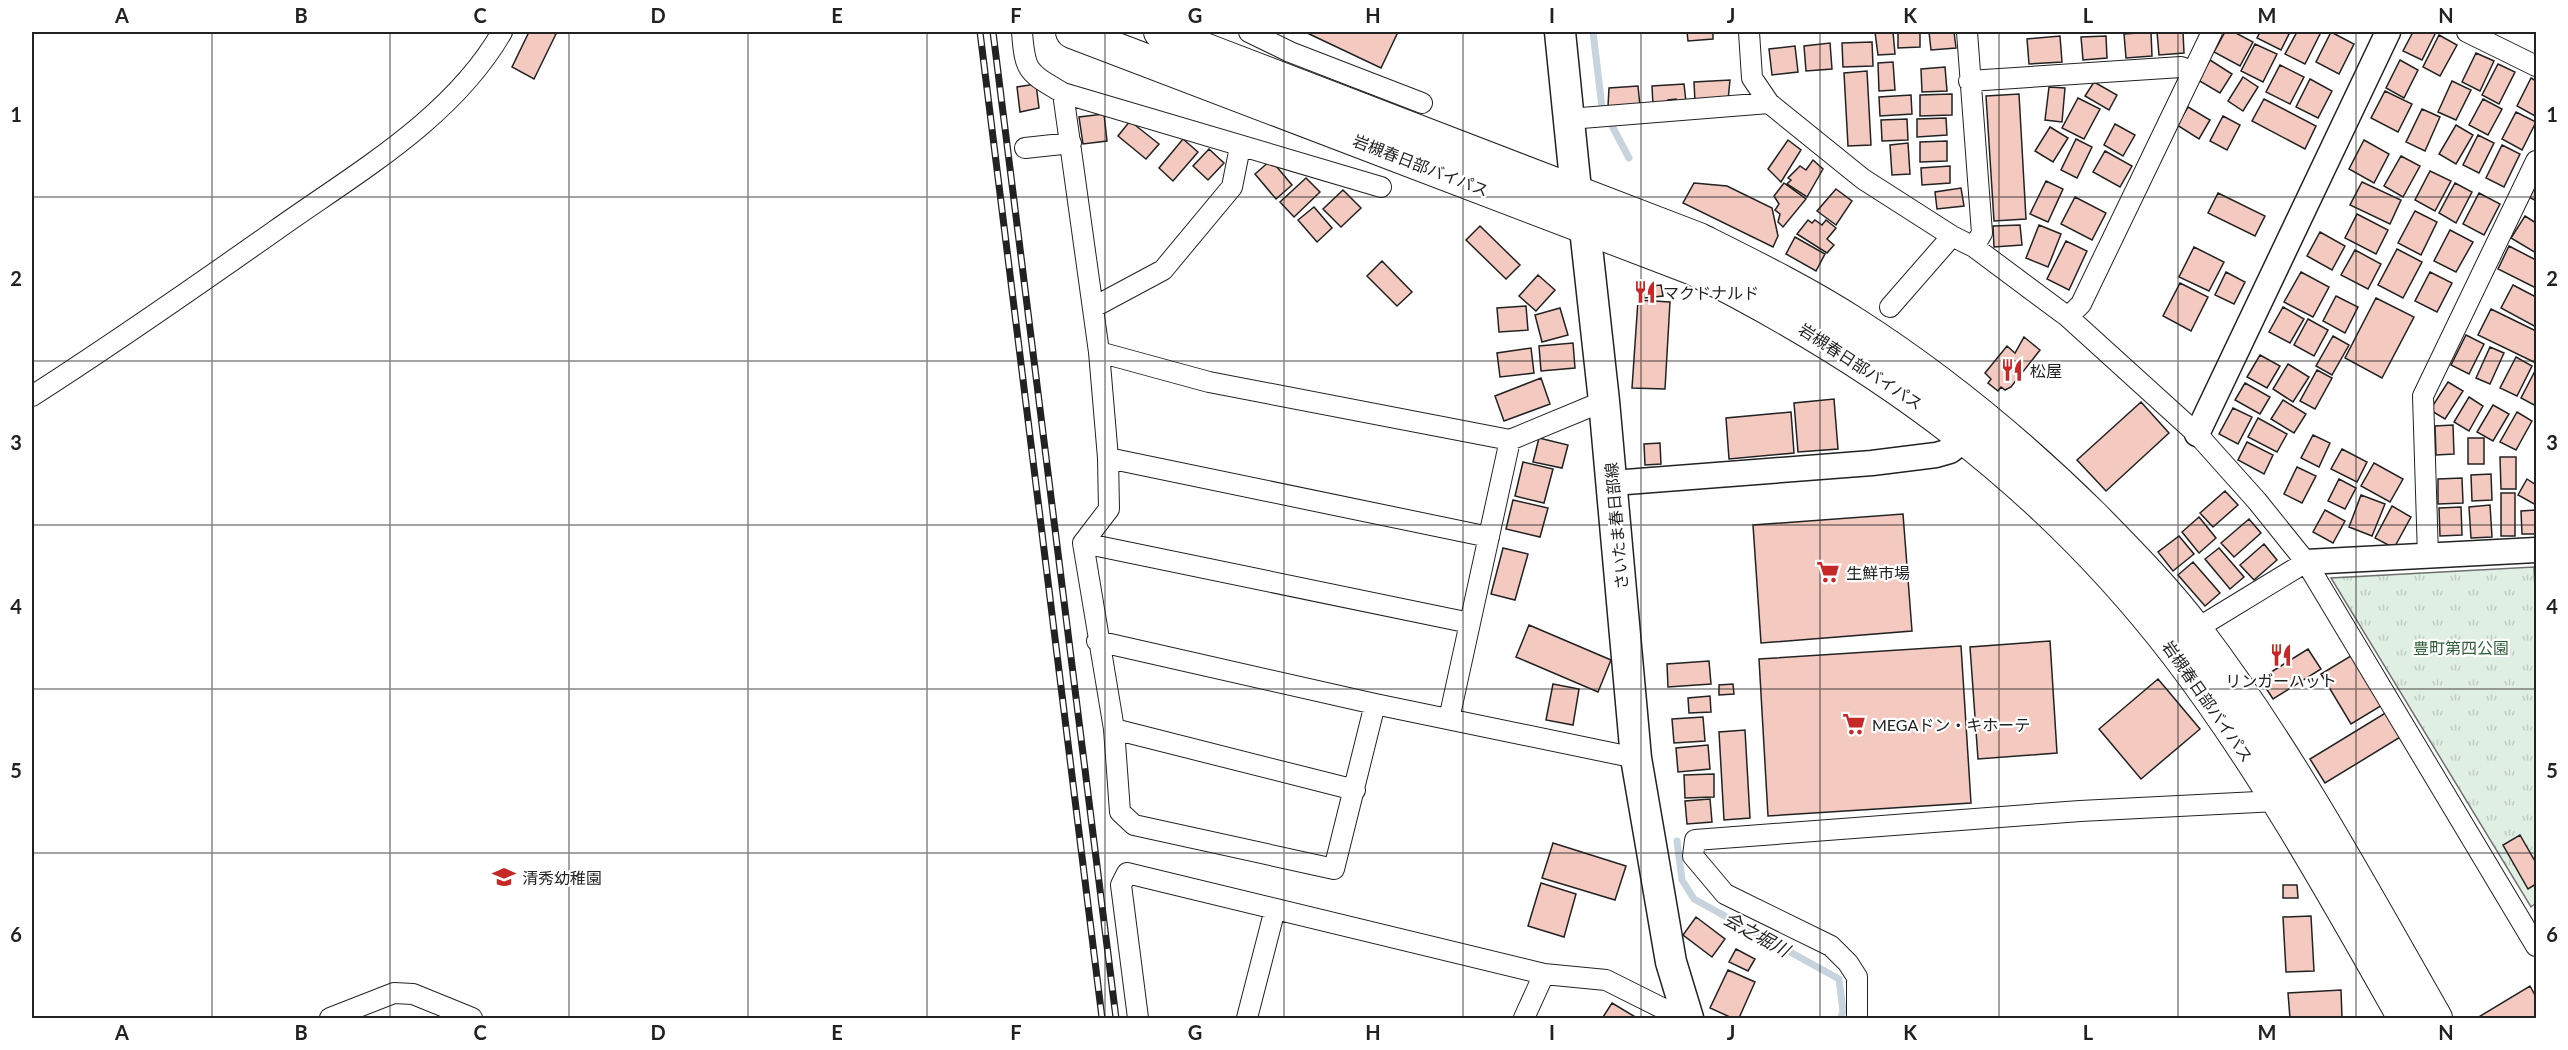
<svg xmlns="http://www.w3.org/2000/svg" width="2568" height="1050" font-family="Lato,'Noto Sans JP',sans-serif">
<defs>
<pattern id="park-tufts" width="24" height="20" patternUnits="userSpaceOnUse" patternTransform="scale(1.5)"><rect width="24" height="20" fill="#e0efe3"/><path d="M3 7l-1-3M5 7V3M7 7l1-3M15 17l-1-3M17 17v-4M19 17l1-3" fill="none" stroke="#c0cdc2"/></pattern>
</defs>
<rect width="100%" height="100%" fill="#fff"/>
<path fill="url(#park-tufts)" stroke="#6f6f6f" stroke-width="1.5" d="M2534,567L2536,612V903L2531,907L2331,578Z"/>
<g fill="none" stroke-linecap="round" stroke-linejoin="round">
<path stroke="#c7d3dd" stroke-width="7" d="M1593,32L1602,107L1629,158
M1677,841L1682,880L1694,899L1839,979L1843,1011L1841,1018"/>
</g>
<path fill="#f3c9c0" stroke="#222" stroke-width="1.5" d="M529,32H551L556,34L534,79L512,67Z
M1305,32H1398L1381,68Z
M1687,32H1713V39L1688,41Z
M1875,32H1893L1895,54L1878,55Z
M1898,32H1920V47L1898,48Z
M1929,32H1954L1956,48L1931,50Z
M2151,32L2152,56L2126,58L2124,34Z
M2157,32H2183L2184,53L2159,55Z
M2225,32H2234L2253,42L2240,66L2214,52Z
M2260,32H2290L2281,50L2257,38Z
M2297,32H2321L2305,64L2285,54Z
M2331,32L2354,44L2339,74L2316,62Z
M2413,32H2436L2422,60L2403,51Z
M2439,35L2457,45L2440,76L2423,67Z
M2060,36L2062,62L2029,64L2027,39Z
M2106,36L2107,58L2083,60L2081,37Z
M1872,42L1873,66L1843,67L1842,43Z
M1830,43L1832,69L1806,71L1804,46Z
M2255,44L2277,54L2263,82L2241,71Z
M1795,46L1798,72L1772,75L1769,49Z
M2476,53L2494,61L2480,91L2462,82Z
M2210,60L2232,74L2220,93L2198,80Z
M2400,60L2418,70L2404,98L2386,88Z
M1893,62L1895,90L1879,91L1878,63Z
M2498,64L2515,72L2499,104L2482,95Z
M2280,65L2304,77L2290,104L2266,92Z
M1945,67L1947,91L1922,92L1921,69Z
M1867,71L1871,145L1848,146L1844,73Z
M2243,77L2258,87L2243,111L2228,101Z
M2531,78L2536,81L2535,116L2517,106Z
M2310,79L2332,91L2318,118L2296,107Z
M1730,80L1728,100L1695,102L1694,82Z
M2452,81L2471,90L2456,120L2438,112Z
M2094,82L2117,95L2109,110L2085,96Z
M1036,84L1039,108L1020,112L1017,87Z
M1684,84L1686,102L1676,103V99L1668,100V104L1653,105L1652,86Z
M1638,86L1640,106H1608L1609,88Z
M2049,87L2065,88L2062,122L2045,120Z
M2385,91L2412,104L2398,132L2371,118Z
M1952,94V115L1920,116V95Z
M2019,94L2026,219L1994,221L1986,96Z
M1911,95L1912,114L1880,116L1879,97Z
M2078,98L2100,109L2084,139L2062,128Z
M2264,99L2316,126L2305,149L2252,121Z
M2483,99L2502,109L2488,135L2469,125Z
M2188,107L2210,120L2199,139L2177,125Z
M2422,109L2440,117L2425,151L2406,142Z
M2516,112L2536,122L2522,150L2502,139Z
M1104,114L1107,141L1083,144L1079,117Z
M2223,116L2240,125L2227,150L2210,141Z
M1946,118L1947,135L1917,137V119Z
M1907,119L1908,140L1882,141L1881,120Z
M1130,121L1159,144L1146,159L1118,136Z
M2115,124L2135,135L2123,156L2104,145Z
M2456,125L2473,135L2456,164L2439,154Z
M2050,127L2068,138L2053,162L2035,151Z
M2478,135L2494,143L2479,173L2463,165Z
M1183,139L1198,152L1173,181L1159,168Z
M2076,139L2092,147L2077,178L2061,170Z
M1788,140L1801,150L1781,182L1768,169Z
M2364,140L2389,154L2374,183L2349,169Z
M1947,141V161L1920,162V142Z
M1908,143L1910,174L1892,175L1890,145Z
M2502,145L2520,154L2504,187L2486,178Z
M1209,149L1224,163L1208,180L1193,166Z
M2105,151L2132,166L2120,187L2093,172Z
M2401,156L2420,166L2403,197L2384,186Z
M1271,160L1292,185L1276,199L1255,174Z
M1813,160L1823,169L1807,197L1787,184L1791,180L1788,178L1800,166L1806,170Z
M1950,166V183L1922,185L1921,168Z
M2430,171L2451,181L2435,211L2415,200Z
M1306,178L1320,192L1294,217L1280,202Z
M2046,181L2063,189L2048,222L2030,214Z
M2362,182L2401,200L2390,224L2350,205Z
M1694,183L1727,186L1772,208L1778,236L1773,247L1683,203Z
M1784,183L1806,199L1783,227L1778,222L1780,214L1775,210L1779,204L1774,196Z
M2455,183L2472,192L2456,223L2439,213Z
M2536,183V201L2529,197Z
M1961,188L1964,206L1937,209L1935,192Z
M1836,189L1852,201L1836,225L1817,211Z
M1343,190L1361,208L1341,227L1323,209Z
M2218,193L2265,216L2255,236L2208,213Z
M2479,193L2500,204L2484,235L2463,224Z
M2075,197L2106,213L2092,240L2061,224Z
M1314,207L1332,228L1317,242L1298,220Z
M2415,211L2437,222L2421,255L2398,243Z
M2357,214L2388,230L2376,254L2345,238Z
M2525,216L2536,223V253L2511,238Z
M1808,220L1812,223L1815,220L1822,225L1826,220L1836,228L1827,239L1834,245L1827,253L1797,234Z
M2020,225L2022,245L1994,247L1993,226Z
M2039,225L2061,234L2048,267L2026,258Z
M1480,226L1520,265L1506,279L1466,240Z
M2450,230L2473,242L2456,272L2434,261Z
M2320,232L2345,246L2332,270L2307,256Z
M1795,237L1825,254L1816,271L1786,254Z
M2066,241L2087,251L2069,290L2047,279Z
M2509,246L2536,260V288L2498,269Z
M2194,247L2224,262L2209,291L2179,277Z
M2397,249L2422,262L2403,298L2378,285Z
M2355,250L2381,264L2368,289L2341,275Z
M1382,261L1412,292L1397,306L1367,276Z
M2226,272L2245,282L2234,304L2215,295Z
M2301,272L2329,287L2313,317L2284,302Z
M2430,272L2452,283L2437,312L2415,301Z
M1538,275L1555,290L1536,311L1519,296Z
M2180,283L2208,297L2191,331L2163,316Z
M1661,285L1663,296L1644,298L1643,287Z
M2513,285L2536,297V327L2501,308Z
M2336,296L2358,307L2345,333L2323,321Z
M2376,298L2414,317L2382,378L2345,358Z
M1638,300L1670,302L1665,389L1632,388Z
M1526,306L1528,330L1499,332L1497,308Z
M2283,307L2304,319L2290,343L2269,332Z
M1560,308L1568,335L1542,342L1535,315Z
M2491,309L2536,331V363L2478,335Z
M2308,319L2328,330L2314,356L2294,345Z
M2466,335L2484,344L2469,374L2451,365Z
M2333,336L2349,345L2332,375L2316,366Z
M2024,337L2040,350L2011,387L2005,390L2001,387L1998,391L1988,383L1991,379L1985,373L2007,346L2015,353Z
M1573,343L1575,368L1541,371L1539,346Z
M2490,347L2504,353L2490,384L2476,378Z
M1531,348L1534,373L1500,377L1497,353Z
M2260,355L2280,366L2267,388L2247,377Z
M2516,357L2532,366L2517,396L2500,388Z
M2288,364L2309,377L2293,402L2273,389Z
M2536,369V406L2521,398Z
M2317,370L2332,378L2315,409L2300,401Z
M1541,378L1550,404L1504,421L1495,396Z
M2448,382L2463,391L2445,419L2430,410Z
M2245,383L2270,397L2260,414L2235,400Z
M2469,397L2483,406L2469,431L2454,422Z
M1834,399L1838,449L1798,452L1794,403Z
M2283,400L2306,414L2294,433L2271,419Z
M2141,402L2169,433L2106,491L2077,460Z
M2493,405L2509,414L2493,441L2477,432Z
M2233,408L2252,417L2238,444L2219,434Z
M1791,412L1794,453L1729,459L1726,418Z
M2517,412L2532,421L2516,450L2500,442Z
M2258,418L2287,434L2277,452L2248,437Z
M2453,425L2454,454L2436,455L2435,426Z
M2313,435L2330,443L2319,467L2301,458Z
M1539,438L1568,445L1562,468L1533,462Z
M2468,438H2484V464H2468Z
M2247,442L2273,455L2264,474L2238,460Z
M1660,443L1661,464L1645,465L1644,444Z
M2342,449L2367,462L2357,482L2331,469Z
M2500,457H2516V489H2501Z
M1523,462L1553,469L1544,503L1515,496Z
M2374,463L2403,479L2390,502L2361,486Z
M2297,467L2316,476L2302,503L2284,494Z
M2491,474L2492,500L2472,501L2471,475Z
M2462,478L2463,503L2438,504V479Z
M2339,479L2356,488L2345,509L2328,501Z
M2527,479L2536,485V505L2518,495Z
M2225,491L2238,505L2213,527L2200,513Z
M2501,493H2515V536H2501Z
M2361,495L2385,504L2372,536L2349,527Z
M1513,500L1548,508L1540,537L1506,529Z
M2490,505L2492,537L2471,538L2469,507Z
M2392,506L2411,517L2394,548L2375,538Z
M2461,507L2462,535L2440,536L2439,508Z
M2325,510L2345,521L2333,543L2313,532Z
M2536,510V534H2522L2521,511Z
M1903,514L1912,631L1761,643L1753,525Z
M2199,517L2216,538L2199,553L2182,532Z
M2249,519L2261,533L2234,557L2221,543Z
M2179,536L2194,554L2173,571L2158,552Z
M2264,544L2277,560L2254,580L2240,565Z
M1503,548L1528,554L1515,600L1491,594Z
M2219,548L2244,577L2230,589L2205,559Z
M2193,562L2220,593L2205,606L2178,575Z
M1529,625L1611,660L1598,692L1516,657Z
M2050,641L2057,753L1978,759L1970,647Z
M1961,646L1971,803L1768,816L1759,659Z
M2308,649L2321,669L2273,699L2260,679Z
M2354,654L2384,704L2351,724L2321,674Z
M1709,661L1711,684L1668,687L1667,664Z
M2158,679L2200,729L2141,779L2099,729Z
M1553,684L1579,689L1573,725L1546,720Z
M1733,684L1734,694L1719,695V685Z
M1710,696L1711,712L1689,713L1688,698Z
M2387,712L2402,736L2325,783L2310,759Z
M1703,717L1705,741L1674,743L1672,719Z
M1745,730L1750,818L1724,820L1719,732Z
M1708,745L1710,769L1678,772L1676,748Z
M1714,774V797L1685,798L1684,775Z
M1710,799L1712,822L1687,824L1685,801Z
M2520,835L2536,863V884L2528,889L2503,845Z
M1553,843L1626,866L1615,900L1542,878Z
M1541,883L1576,894L1564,937L1528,926Z
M2283,885H2297L2298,898H2283Z
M2311,916L2314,971L2286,972L2283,917Z
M1696,917L1725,939L1712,957L1683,935Z
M1736,949L1755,959L1748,971L1729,962Z
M1728,970L1755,982L1739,1018H1732L1710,1008Z
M2530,986L2536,997V1018H2477Z
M2341,990L2342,1018H2290L2288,993Z
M1612,1003L1637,1018L1603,1017Z"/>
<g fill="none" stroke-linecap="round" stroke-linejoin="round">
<g stroke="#222" stroke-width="22">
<path id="minor" d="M1022,32C1025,73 1028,72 1063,93
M1249,32L1290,52L1422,103
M1749,32L1752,78L1769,103L1863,179L1952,236L1974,247L2068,317L2197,434L2257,501L2306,562L2536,946
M1967,32L1982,233L1974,247
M2467,32L2536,66
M1969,81L2181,67L2193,72
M1569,119L1769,103
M1025,148L1071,143
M1094,307L1163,270L1232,187L1240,147
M1890,307L1952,236
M2068,317L2081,304L2212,32
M1099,352L1063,93L1381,187
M32,396C115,343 195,287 276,230C356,173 452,119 502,32
M1108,458L1489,537
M1083,543L1470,623
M2428,556L2423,396L2536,161
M2196,629L2306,562
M1097,641L1375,704L1636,758
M1375,704L1334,869L1134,825L1120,812L1114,729L1083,543L1109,509L1108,458L1099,352L1209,382L1510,440L1604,401
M1449,719L1510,440
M1114,729L1355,790
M330,1018L394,993L413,994L472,1018
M1138,1018L1121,885L1127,873L1544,974L1606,980L1682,1018
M1247,1018L1275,909
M1524,1018L1544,974
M1857,1018V977L1848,963L1831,946L1725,894L1693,856L1695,840L2080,811L2277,801"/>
</g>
<g stroke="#222" stroke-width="27">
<path id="tertiary" d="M2197,434L2388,32
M1613,483L1872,463L1936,455L1950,451L1967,438
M2306,562L2536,550"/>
</g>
<g stroke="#222" stroke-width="33">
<path id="primary" d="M1560,32L1576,190L1585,229L1604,401L1636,758L1671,962L1688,1018"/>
</g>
<g stroke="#222" stroke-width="34">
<path id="trunk" d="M1072,32L1691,268C1883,364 2045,482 2177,654C2264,768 2334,894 2404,1018
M1160,32L1699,239C1751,265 1804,291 1854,323C1940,378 2020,444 2093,516C2129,553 2165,589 2196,630C2288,751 2361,887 2436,1018"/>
</g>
<use href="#minor" stroke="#fff" stroke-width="20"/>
<use href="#tertiary" stroke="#fff" stroke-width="24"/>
<use href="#primary" stroke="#fff" stroke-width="30"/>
<use href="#trunk" stroke="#fff" stroke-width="32"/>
<g stroke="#222" stroke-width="7">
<path id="rail" d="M980,32L1102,1018
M993,32L1116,1018"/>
</g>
<use href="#rail" stroke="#fff" stroke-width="4.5" stroke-dasharray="14" stroke-linecap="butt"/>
</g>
<path fill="none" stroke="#222" stroke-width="1.5" stroke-opacity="0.55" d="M212,32V1018M390,32V1018M569,32V1018M748,32V1018M927,32V1018M1105,32V1018M1284,32V1018M1463,32V1018M1641,32V1018M1820,32V1018M1999,32V1018M2178,32V1018M2356,32V1018M32,197H2536M32,361H2536M32,525H2536M32,689H2536M32,853H2536"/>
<defs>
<g id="restaurant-bare" transform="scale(1.8)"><path d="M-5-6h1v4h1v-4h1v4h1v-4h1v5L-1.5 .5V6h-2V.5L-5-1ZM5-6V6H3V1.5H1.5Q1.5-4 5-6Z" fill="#c62828" stroke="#fff" stroke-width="2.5" paint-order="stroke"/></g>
<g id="supermarket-bare" transform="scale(1.8)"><path d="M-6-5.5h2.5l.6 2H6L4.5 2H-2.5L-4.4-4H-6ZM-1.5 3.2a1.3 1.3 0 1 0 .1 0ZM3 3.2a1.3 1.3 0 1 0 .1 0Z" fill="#c62828" stroke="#fff" stroke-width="2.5" paint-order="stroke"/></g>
<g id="school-bare" transform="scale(1.8)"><path d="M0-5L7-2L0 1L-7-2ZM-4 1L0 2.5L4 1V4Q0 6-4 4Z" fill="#c62828" stroke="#fff" stroke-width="2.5" paint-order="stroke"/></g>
</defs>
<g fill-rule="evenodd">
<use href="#restaurant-bare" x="1645" y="292"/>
<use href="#restaurant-bare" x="2012" y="370"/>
<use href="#supermarket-bare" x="1828" y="572"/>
<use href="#restaurant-bare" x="2281" y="655"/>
<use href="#supermarket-bare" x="1854" y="724"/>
<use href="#school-bare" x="504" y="877"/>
</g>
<g text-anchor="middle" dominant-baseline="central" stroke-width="4.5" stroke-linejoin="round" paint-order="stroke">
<g font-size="16" fill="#222" stroke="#fff">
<text transform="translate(1421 165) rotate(21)">岩槻春日部バイパス</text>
<text transform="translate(1861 366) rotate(33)">岩槻春日部バイパス</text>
<text transform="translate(1616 526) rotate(-95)">さいたま春日部線</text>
<text transform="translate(2208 701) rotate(55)">岩槻春日部バイパス</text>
</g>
<g font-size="16" fill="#222" stroke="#fff" text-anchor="start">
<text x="1663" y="292">マクドナルド</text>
<text x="2030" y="370">松屋</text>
<text x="1846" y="572">生鮮市場</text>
<text x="2281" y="680" text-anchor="middle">リンガーハット</text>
<text x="1872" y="724">MEGAドン・キホーテ</text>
<text x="522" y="877">清秀幼稚園</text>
</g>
<g font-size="16" fill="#2f5e38" stroke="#fff">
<text x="2461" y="647">豊町第四公園</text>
</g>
<g font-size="18" font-style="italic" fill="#222" stroke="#fff">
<text transform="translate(1757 934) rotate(29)">会之堀川</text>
</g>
</g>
<rect width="2568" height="1050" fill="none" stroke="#ffffff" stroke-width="66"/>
<rect x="33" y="33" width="2502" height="984" fill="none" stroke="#222" stroke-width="2"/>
<g font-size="20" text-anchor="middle" font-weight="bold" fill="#222">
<text x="122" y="23">A</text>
<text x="301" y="23">B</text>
<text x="480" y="23">C</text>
<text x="658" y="23">D</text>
<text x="837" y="23">E</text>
<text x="1016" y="23">F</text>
<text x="1195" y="23">G</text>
<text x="1373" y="23">H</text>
<text x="1552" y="23">I</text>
<text x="1731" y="23">J</text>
<text x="1910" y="23">K</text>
<text x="2088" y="23">L</text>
<text x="2267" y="23">M</text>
<text x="2446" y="23">N</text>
<text x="16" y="122">1</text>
<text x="2552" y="122">1</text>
<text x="16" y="286">2</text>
<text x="2552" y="286">2</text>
<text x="16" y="450">3</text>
<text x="2552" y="450">3</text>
<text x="16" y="614">4</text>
<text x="2552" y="614">4</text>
<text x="16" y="778">5</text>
<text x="2552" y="778">5</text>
<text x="16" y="942">6</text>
<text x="2552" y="942">6</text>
<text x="122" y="1040">A</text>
<text x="301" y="1040">B</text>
<text x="480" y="1040">C</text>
<text x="658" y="1040">D</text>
<text x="837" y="1040">E</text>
<text x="1016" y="1040">F</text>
<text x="1195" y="1040">G</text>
<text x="1373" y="1040">H</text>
<text x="1552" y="1040">I</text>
<text x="1731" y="1040">J</text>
<text x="1910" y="1040">K</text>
<text x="2088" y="1040">L</text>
<text x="2267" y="1040">M</text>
<text x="2446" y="1040">N</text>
</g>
</svg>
